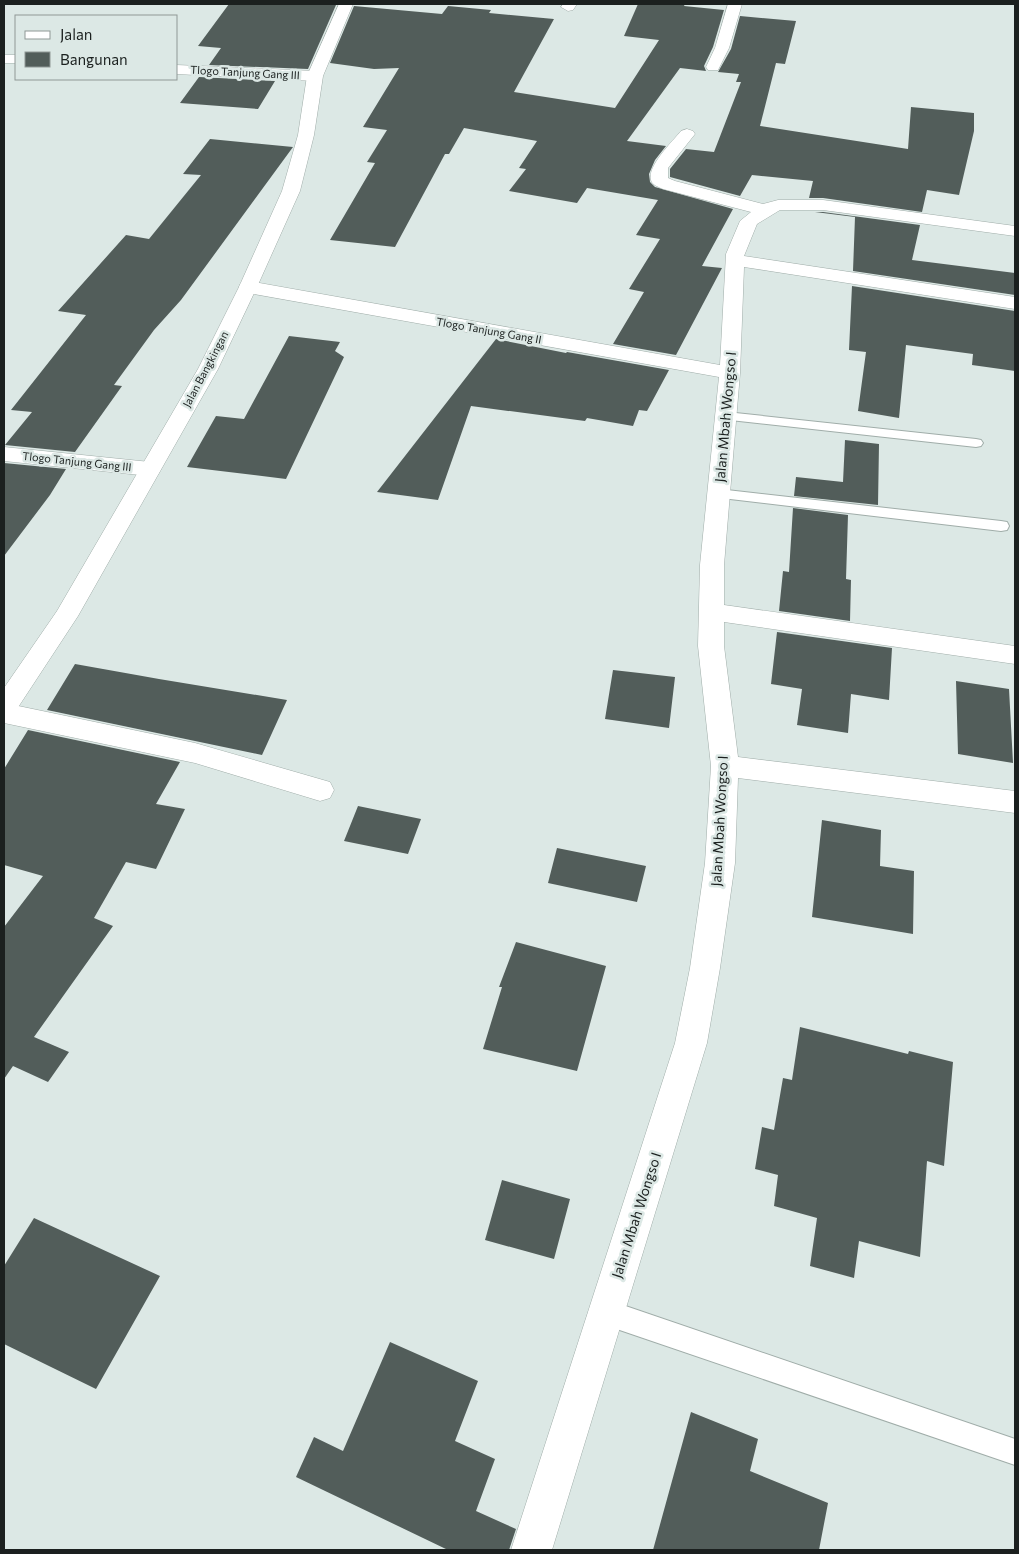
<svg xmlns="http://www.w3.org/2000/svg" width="1019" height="1554" font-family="Commissioner,sans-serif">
<rect width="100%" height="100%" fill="#dce8e5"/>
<path fill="#525d5a" d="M229,4H316L336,5L308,69L209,65L221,48L198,46Z
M638,4H685L684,6L724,10L713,47L704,66L706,71L680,68L627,141L666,146L655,160L649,174L650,182L655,187L733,209L702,266L722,268L676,355L613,344L644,292L629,289L660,239L636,235L658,200L587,188L577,203L509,191L526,169L519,168L537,141L464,128L449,154H445L395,247L330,240L375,163L367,162L387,130L363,127L399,68L374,69L330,63L354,6L442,14L448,6L491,10L489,13L554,19L514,92L615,108L659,40L624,36Z
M740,16L796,21L785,64L776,63L760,126L908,149L911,107L974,113V131L959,195L927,190L922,212L823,198H809L813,181L752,175L740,196L670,177V169L686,149L714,152L741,82H736L739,74L718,72L731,49Z
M199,77L275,81L258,109L180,103Z
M210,139L293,147L181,300L154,330L114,385L122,386L75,452L5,445L32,412L11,410L86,315L58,311L126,235L149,239L201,175L183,174Z
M815,212H823L920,225L912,260L1015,273V295L853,271L855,217Z
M852,286L1015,311V371L972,365L973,354L906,345L899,418L858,411L866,352L849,350Z
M289,336L340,342L335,351L344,357L286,479L187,467L216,416L244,419Z
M496,339L566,353L567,352L669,370L647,411L639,410L633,426L587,418L585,421L471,406L438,500L377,492Z
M845,440L879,444L878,505L794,496L796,477L843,482Z
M4,463L66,469L50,495L4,556Z
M793,508L848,515L846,579L851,580L850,621L779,611L783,571L789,572Z
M777,632L892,648L889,700L851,694L848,733L797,725L802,689L771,684Z
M75,664L159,679L287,700L262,755L47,710Z
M613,670L675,677L669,728L605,719Z
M956,681L1009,689L1013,763L958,754Z
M28,730L180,762L156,804L185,809L156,869L126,862L94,918L113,926L34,1037L69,1052L48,1082L13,1066L4,1079V927L43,876L4,865V769Z
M358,806L421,819L408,854L344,841Z
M822,820L881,830L880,866L914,871L913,934L812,917Z
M557,848L646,866L637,902L548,883Z
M516,942L606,966L577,1071L483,1049L502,987H499Z
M800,1027L908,1054L909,1051L953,1062L944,1166L927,1161L920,1257L859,1241L854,1278L810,1266L817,1218L774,1206L778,1175L755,1169L762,1127L774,1130L783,1078L792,1080Z
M502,1180L570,1199L554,1259L485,1240Z
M34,1218L160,1276L96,1389L4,1344V1266Z
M390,1342L478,1381L455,1441L495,1459L476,1511L516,1529L509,1550H448L296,1477L314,1437L343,1451Z
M691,1412L758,1439L750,1471L828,1503L819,1550H653Z"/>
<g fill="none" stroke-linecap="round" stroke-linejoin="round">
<g stroke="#a0ada9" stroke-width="2">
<path id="lane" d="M726,412L976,439L981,440L983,443L981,446L976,447L721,419L719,416L721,413Z
M718,489L1001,521L1007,522L1009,526L1007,530L1001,531L713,497L710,494L713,491Z
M605,1299L1015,1439V1465L605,1325L596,1321L592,1312L596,1303Z"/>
</g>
<g stroke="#a0ada9" stroke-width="1">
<path id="street" d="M563,4H577L573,10L568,11L561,7Z
M728,4H742L729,48L718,70H708L706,67L715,48Z
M4,55H16V63H4Z
M176,65L315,71L320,73L323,76L320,79L315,81L176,74Z
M687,129L693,131L695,134L668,168V178L675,181L763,204L778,200H823L1015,226V236L823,210H780L757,224L744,256L1015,297V309L744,267L740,373L724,565V605L1015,646V664L724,622V646L738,757L1015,791V813L738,778L735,863L720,968L707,1043L552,1550H511L675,1043L690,968L705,863L711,766L698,646L700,565L719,377L248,293L241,291L239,287L241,283L248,281L720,365L726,254L740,221L751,212L663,189C659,187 652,185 651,180C647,166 673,141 681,131Z
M4,447L150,462L158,464L161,469L158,474L150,476L4,461Z
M4,703L195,743L330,782L334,790L330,798L320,801L195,763L4,723Z"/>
</g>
<g stroke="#a0ada9" stroke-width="1">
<path id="secondary" d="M339,4H353L323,76L314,135L300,191L257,287L218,369L78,616L13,715L4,718V688L57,611L198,369L239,287L282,191L298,135L307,76Z"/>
</g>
<use href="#lane" fill="#fff" fill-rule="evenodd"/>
<use href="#street" fill="#fff" fill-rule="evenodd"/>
<use href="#secondary" fill="#fff" fill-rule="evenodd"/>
</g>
<g text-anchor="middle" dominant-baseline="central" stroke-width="5" stroke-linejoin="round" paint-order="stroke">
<g font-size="11" fill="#1b201f" stroke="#dce8e5">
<text transform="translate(245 72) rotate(3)">Tlogo Tanjung Gang III</text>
<text transform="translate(489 330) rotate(10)">Tlogo Tanjung Gang II</text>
<text transform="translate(205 369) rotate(-62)">Jalan Bangkingan</text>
<text transform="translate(77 461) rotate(6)">Tlogo Tanjung Gang III</text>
</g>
<g font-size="14" fill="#1b201f" stroke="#dce8e5">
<text transform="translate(725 417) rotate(-85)">Jalan Mbah Wongso I</text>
<text transform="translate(719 821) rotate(-87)">Jalan Mbah Wongso I</text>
<text transform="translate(636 1215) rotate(-72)">Jalan Mbah Wongso I</text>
</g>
</g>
<rect width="1019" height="1554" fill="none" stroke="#1b201f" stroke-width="10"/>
<rect x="15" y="15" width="162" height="65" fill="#dce8e5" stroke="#8f9896"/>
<rect x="25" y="31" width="25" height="8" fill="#ffffff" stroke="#8f9896"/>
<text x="60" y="40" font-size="15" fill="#1b201f">Jalan</text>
<rect x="25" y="52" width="25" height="15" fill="#525d5a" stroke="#8f9896"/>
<text x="60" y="65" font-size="15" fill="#1b201f">Bangunan</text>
</svg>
